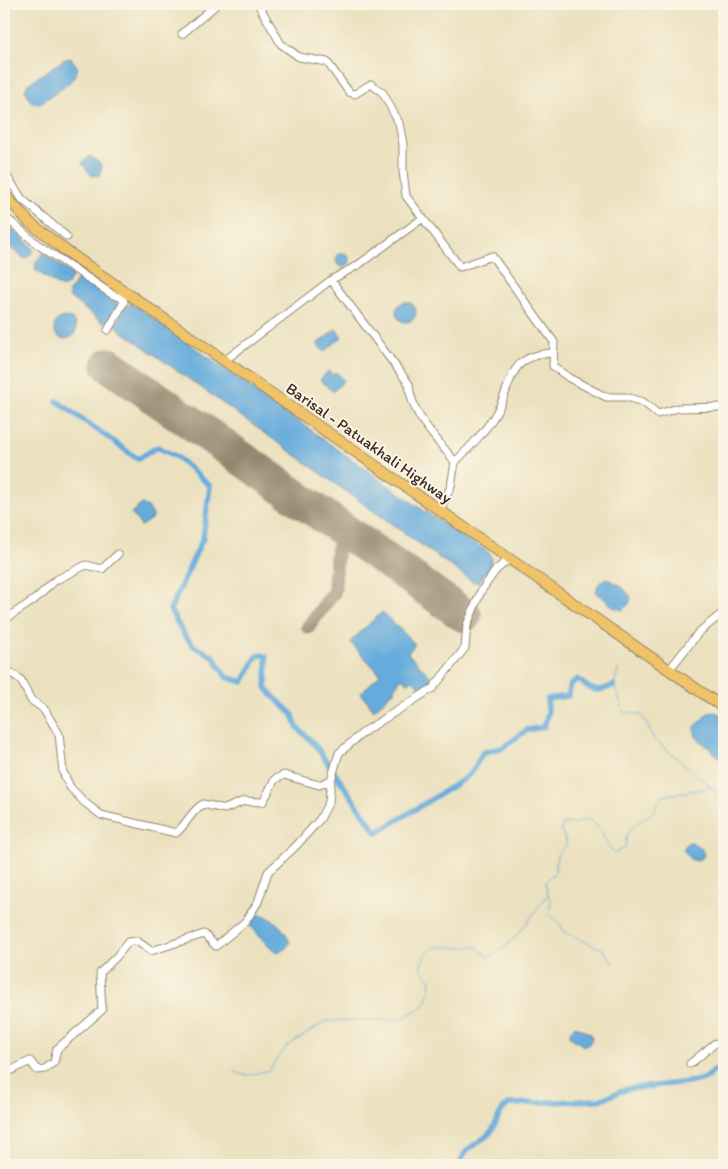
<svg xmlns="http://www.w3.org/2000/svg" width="728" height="1169" font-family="Itim,sans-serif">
<rect width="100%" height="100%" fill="#fcf5e5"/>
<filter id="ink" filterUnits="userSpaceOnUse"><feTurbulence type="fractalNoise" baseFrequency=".02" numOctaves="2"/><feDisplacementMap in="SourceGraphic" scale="10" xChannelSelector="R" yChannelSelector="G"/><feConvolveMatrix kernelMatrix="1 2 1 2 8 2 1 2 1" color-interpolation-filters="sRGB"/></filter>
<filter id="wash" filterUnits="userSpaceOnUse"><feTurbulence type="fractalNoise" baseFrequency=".0096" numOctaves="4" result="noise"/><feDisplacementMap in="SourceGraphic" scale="20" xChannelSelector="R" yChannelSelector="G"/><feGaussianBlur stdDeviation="1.12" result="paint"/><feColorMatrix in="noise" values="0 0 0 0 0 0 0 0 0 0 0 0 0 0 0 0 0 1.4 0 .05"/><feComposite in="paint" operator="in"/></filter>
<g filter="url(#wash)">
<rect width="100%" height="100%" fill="#ebe1bf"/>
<path fill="#65abdb" stroke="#506a7c" d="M71,58L78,68C75,83 52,95 39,104L32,103L25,90L28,84L65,59Z
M90,156L102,165L100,175L92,176L82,163Z
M4,226L13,229L33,248L32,253L25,259L4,243Z
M336 260a7 7 0 1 1 14 0a7 7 0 1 1-14 0Z
M43,253L72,274V278L65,287H60L35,270L36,262Z
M78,278L115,300L118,307L110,320L102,322L69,297V291Z
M396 312a10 10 0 1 1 20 0a10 10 0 1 1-20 0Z
M132,303L423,510L488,552L492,558L488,570L479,582H473L120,330L116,324C119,316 123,307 132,303Z
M54 328a11 11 0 1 1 22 0a11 11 0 1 1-22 0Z
M336,329L342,337L324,352L317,344Z
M328,371L333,375L336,372L344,380L333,392L320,380Z
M142,504L148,507L154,517L141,526L131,513Z
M605,578L620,585L631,597L629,604L623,610L615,608L596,592L598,585Z
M382,612L415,644L408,653L435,681L425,693L413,680L408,683L402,678L394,688L395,690L374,710L361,693L380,674L350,642Z
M716,712L724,717V761L696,737L694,728L708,713Z
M692,842L702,849L704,856L697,861L690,859L683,849L687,843Z
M258,913C272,917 286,929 290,943L285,949L277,952L269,947L249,924Z
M575,1026L591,1034L592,1039L589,1044L584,1046L570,1037V1032Z"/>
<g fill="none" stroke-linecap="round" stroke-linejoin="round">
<path stroke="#65abdb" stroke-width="1" d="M618,670L614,685L624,712L642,715L654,739L724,798
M548,895L551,900L549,914L561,925L564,932L604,950L613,963
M234,1070C245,1080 255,1072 268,1071L286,1047L326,1021L401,1019L424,1006L430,993L431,981L420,967C429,941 438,947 460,948C466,948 471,945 476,947C481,949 484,954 488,957C515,947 530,916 548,895L545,882L555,872L557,855L567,844L561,830L564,823L574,824L587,819C603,825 604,844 615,854L626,846C624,826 639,824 652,813C656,809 659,801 662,796L713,787"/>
<path stroke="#65abdb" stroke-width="5.5" d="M57,401L138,459L157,447L177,457L210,486L203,538L170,610L185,636L195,647L213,656L226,677L243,682L257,656L263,655L267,657L266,687L272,695L293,715L297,727L315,745L377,833L464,779L472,772L483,752L502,748L527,730L544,727L548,712L547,699L568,696L571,684L578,679C592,692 597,693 614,685
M461,1165C461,1148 479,1144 489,1134C498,1125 496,1113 509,1104L599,1100L627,1089L696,1081L706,1078L714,1071"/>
<path stroke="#93866e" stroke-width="14" d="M308,627L334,592L337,549L348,534"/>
<path stroke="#93866e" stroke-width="35" d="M109,365L464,615"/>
</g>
</g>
<g filter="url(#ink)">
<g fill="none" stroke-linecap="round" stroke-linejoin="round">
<g stroke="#93866e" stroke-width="9">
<path id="minor" d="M258,4L281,44L299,57L327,62L349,92L355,94L371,84L383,93L399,123L403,144V171L406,196L460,267L492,256L554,342L553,366L569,378L606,397H626L643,402L658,414L678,408L724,407
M182,34L217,4
M4,172L22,199L67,237
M4,216L37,244L113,295L122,298L124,302L108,330
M331,280L409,384C411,416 436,437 455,462L451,486L440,510
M224,361L331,280L358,265L423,218
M455,462C470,447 484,433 495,415C514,384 505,356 552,353
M4,620L34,600L56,580L86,565L102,569L118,554
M4,668L21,680L31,700L44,709L59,734L63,772L70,787L84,802L101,815L176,833C187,824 191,811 203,804L225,809L244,801L263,802L275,779L284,775L319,785L331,780
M669,670L699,632L724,612
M690,1064L714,1044L724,1040
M4,1074L30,1061L37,1070L45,1069L54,1062L57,1049L102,1010L100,973L117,956L128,942L137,941L151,951L204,934L216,946L246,921L258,902L268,872L296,846L320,819L329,802L331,780L339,753L365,731L433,688L465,648L467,625L481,591L496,570L509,559"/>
</g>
<g stroke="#93866e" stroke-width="12">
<path id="highway" d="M4,194L29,222L65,250L724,708"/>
</g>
<use href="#minor" stroke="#fff" stroke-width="7"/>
<use href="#highway" stroke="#f0c369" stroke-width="10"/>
</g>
</g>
<g text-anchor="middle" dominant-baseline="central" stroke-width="4" stroke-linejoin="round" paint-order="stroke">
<g font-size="16" fill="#3b2a1e" stroke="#fcf5e5">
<text transform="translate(369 443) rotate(35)">Barisal - Patuakhali Highway</text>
</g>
</g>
<rect width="728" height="1169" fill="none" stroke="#fcf5e5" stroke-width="20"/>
</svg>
